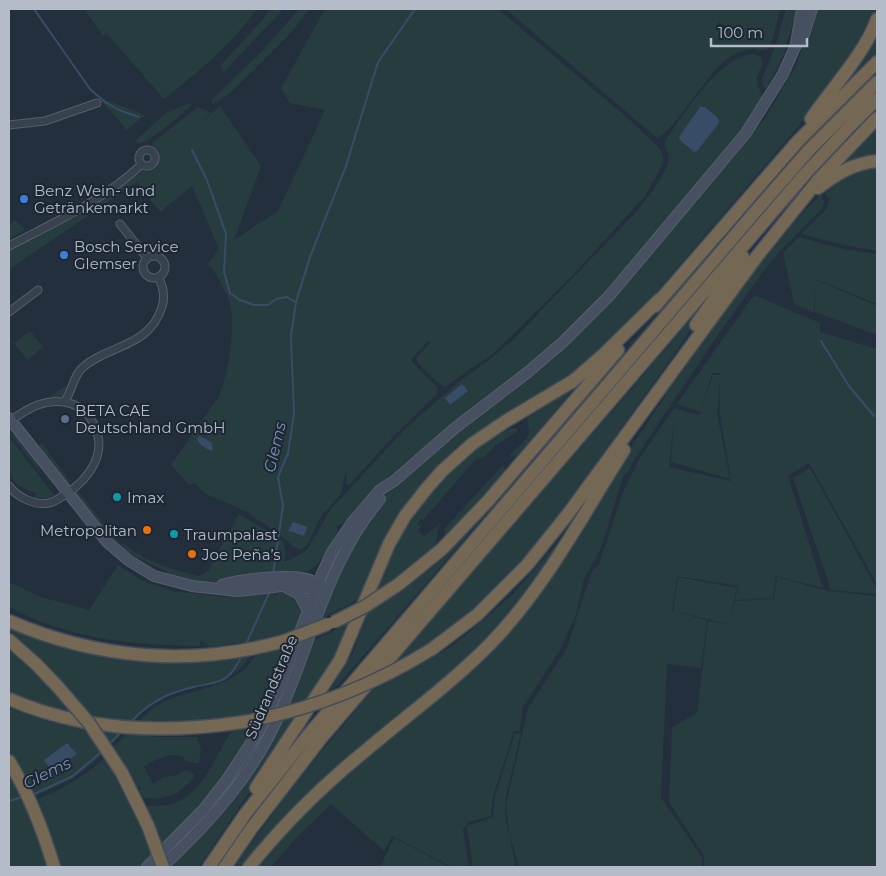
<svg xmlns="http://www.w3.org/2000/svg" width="886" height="876" font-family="Montserrat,sans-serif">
<rect width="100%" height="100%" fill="#242f3e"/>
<path fill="#263c3f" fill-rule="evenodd" d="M84,9H257C232,44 198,72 164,99L107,34L103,36Z
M269,9H283L224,72L220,66L264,18Z
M299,9H309L291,33L258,66L229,94L213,104L211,100L263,50Z
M325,9H498L631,121L660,149L664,160L659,172L644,197L575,273L495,352L445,387L438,383L417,362V357L430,343L428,341L412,358V362L437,387V394L392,438L349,485L346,483L347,474L345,473L341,494L321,516L307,545L301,550L294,547L280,535L247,512L204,493L195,483L189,485L171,465L219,396C228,375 236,327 230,304C228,294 215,271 208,264L219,249L192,186L160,212L137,182L10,269L9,249L74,218L104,200L145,169L155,165C158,158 157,153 152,147L153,142L198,107L210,113L203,121L220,106L261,166L234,240L278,211L325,110L290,103L281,88Z
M506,9H780L773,39L769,48C764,52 761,50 755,49C742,48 729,57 720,65C704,80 672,133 657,138Z
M786,9H797L783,56L766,89L763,86L762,79L777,41Z
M815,9H876L873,23L821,98L803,121L619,336L597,358L430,479L363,597L319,620L348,550L384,497L393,488L400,484L414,467L433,450L518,385L702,192L725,166L726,167L765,118L796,66Z
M877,29V53L837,92Z
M753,54L761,57C765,66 757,71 757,80C757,86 760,91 763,96L739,133L740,134L628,269L576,325L500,389L402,465L383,482L358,510L342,524L338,525L337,528L338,531C329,546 322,565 306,572L305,571C277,578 186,592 165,571L120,549L111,541L78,499L76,493L77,490L121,545L124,544C146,562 172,570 199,576L208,571L239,514L283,541L286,553L284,561H288L307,550L330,510L406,428L460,381L489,360L513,340L637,211C648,197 664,177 669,160C670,152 664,148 665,141C685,114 717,58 753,54Z
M98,97L145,115L127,130Z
M189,103L192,105C180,115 152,141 138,144L136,140L166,113Z
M877,128V157L841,166Z
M816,131L736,222L573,413L572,412L796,151Z
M877,165V251L843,245L801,234L827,209L829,200L824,191L845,174Z
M821,194L824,202L822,209L781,250L766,268L717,336L636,457L627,473L624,474L601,548L584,579L576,614L560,650L523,707L520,731H514L493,796L491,816L468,822L463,830L469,867H452L392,836L384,851L331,804L296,838L271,867H253L322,793L482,656L617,468L668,392L667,391C715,322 763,251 821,194Z
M16,220L25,230L9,239V225Z
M799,237L843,249L877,254V304L813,278L814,279L877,306V335L815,312L814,284V313L794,304L783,253Z
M718,286L678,349L599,459L622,431L557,520L526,558L473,611L429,643L396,662L549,483L635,385Z
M754,295L820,323V332L877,349V584L809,463L788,476L823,588L776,576L773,598L735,600L738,586L677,576L672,611L707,620L701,668L667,664L661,798L702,857V867H519L509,834L506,806L528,708L566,650L586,589L592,572L599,564L624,490L640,458L674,408L700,415L713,375H720L721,373H712L701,412L677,404ZM720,384V414L731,481L669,467L674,420L671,462L730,479L717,414Z
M30,331L43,347L27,360L14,343Z
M68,384L63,397L48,398Z
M575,387L524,448L518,455L511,457L510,455C515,449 527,442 529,433C530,427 526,423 528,417Z
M513,428L517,429V432L496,445L483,458L475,460L423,520L421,519L417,524L419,526L420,524L422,526L418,531L424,536L442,522L438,529L436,545L395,579L376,590C385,568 393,544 406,524C429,489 473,440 513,428Z
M9,433C21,436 37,462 42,474Z
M9,437L54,495L50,498H35L36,493C2,483 9,466 9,437Z
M42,443L71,483L66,482L41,452L39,445Z
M503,465L505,467L503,473L446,535H445V528Z
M810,468L877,589V594L831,590L793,478Z
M502,493L503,495L338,685L331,689L354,651L368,611L402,589Z
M567,532L540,575L489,638L260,845L242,867H234L293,786L375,687L443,652L466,635L511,596Z
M118,565L141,580L172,591L225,597L274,593L276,596L277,593C292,593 294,596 303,608L297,629L257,640L210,647L201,641L199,646C133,645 68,639 9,607V582L41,597L89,610Z
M678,577L737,588L729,621L735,601L774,599L777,577L828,591L877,596V867H704V856L669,802L672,727L697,713L708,621L728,624L673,611Z
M347,622L348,624L340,649L312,697L287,705L312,641L332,632L336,627Z
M9,626L30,636L212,660L240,657C237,664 232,675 225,679C217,683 204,684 195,686C170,691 148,702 131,721L91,717L63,683L9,635Z
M292,644L265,711C245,715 226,719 204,721C182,724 160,722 139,721C146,714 154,707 163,702C197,686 235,690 257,653Z
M9,648L48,684L73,713L41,704L9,692Z
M252,654L242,667L226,679L238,666L242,656Z
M9,708L49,722L85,728L103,754C83,773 62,786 36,795L23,770L9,750Z
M301,715L199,867H169V864L203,829L278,721Z
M274,722L234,786L168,860L165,853L267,724Z
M258,726L229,771L195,813L163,846L147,810V806C156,806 166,806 174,803C203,793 214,759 229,735L235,730Z
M101,731L123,733L111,745Z
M515,733L521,734L506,796L505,816L516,867H473L467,826L493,817L495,797Z
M126,734L160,737H197L201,749L199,764L186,761L182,756C169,753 155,759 144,767L153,784L164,777L174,776L186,770L195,774C186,793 160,804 140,796V787L136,788L113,748Z
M105,758L134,807L153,856L142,867H61L38,799C64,789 84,776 105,758Z
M9,767L14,776L51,867H10Z
M394,838L450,867H380Z"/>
<path fill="#394c67" d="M700,107H705L718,118L719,123L697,151L694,152L680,140L679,137Z
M462,384L468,391L450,405L445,398Z
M200,436L211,442L213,449L212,451C206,449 198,444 197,438Z
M293,522L307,527L304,536L289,531V529Z
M67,743L77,754L52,772L44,760Z"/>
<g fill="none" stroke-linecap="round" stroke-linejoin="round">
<path stroke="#394c67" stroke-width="2" d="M34,9L90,89L105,102L119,110L139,117
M192,150L207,180L226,234L224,272L230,293L240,300L254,305H268L276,299L287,297L295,302
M821,341L849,386L874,416
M273,574L283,506L278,477L288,453L294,414L291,336L296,302L310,257L346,166L378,62L415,9
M246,644L270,591
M131,722C148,703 169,692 194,687C203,684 220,684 227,677C234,671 238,664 242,655
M108,745L121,732
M32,795L73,776L101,752
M9,801L22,797"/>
<g stroke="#565f6c" stroke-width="9">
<path id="minor" d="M9,125L45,121L97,103
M139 158a8 8 0 1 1 16 0a8 8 0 1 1-16 0Z
M120,224L147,258
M9,246C55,222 103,201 142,164
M143 267a11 11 0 1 1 22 0a11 11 0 1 1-22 0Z
M9,312L38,290
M64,402C73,391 72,378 82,368C109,344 149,348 162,307C165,297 163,286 158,277
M9,486C17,497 35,506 49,503C55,502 61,497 66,494C89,479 107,454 95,427C90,415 84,409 72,404C47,396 28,408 9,422"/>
</g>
<g stroke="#565f6c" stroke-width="12">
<path id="secondary" d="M796,43L802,9
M9,418L107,542L128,560L154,576L192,586L237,591L291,585L311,589L322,585
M222,585C239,580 297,572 312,581C315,583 317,587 319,590
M287,588L299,594L308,610
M147,867L204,809L226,781L260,729L279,688L321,576L332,552L351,524L380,490L394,481L455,428L528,372L563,342L610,295L746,133L783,74L795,47L804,34L812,9
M162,867C209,823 253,775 279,715C303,661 318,602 346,550C355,532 367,515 380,499"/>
</g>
<g stroke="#434c59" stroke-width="15">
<path id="motorway" d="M811,119C831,89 866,52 877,19
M818,188C836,174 854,163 877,161
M655,306L798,141L877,62
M696,325L743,257
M399,584L442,549L488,501L618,350
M9,621C97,659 191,667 284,641
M9,640L36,664L58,687
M432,649L477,615L527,565L568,514L758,255L819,179L877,118
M9,699C83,731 165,734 243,722
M9,761C29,794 43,830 54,867
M122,773L148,826
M256,788L340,660L389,544L405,516L427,488L442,471L472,444L506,421L573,381L603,355L660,299
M209,867L246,813L310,733L761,205L809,150L877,82
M225,867L251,829L322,737L805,174L852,124L877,99
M249,867C283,825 322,786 364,752C406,716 452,683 491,643C546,586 582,516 624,450"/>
</g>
<use href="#minor" stroke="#38414e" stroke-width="7"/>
<use href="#secondary" stroke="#465061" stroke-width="10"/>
<use href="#motorway" stroke="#746855" stroke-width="12"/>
<g stroke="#434c59" stroke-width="15" stroke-linecap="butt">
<path id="motorway-bridge" d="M334,622L364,607L399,584
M284,641L328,624
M58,687L89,723L122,773
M243,722C311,710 374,685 432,649
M148,826L163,867"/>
</g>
<use href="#motorway-bridge" stroke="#746855" stroke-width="12"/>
</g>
<g fill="#3f7fe0" stroke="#1d2633" stroke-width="2">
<circle cx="24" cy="199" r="5"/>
<circle cx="64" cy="255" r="5"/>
</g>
<circle fill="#5c6f8a" stroke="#1d2633" stroke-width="2" cx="65" cy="419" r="5"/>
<g fill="#0f9aa8" stroke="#1d2633" stroke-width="2">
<circle cx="117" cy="497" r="5"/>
<circle cx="174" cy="534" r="5"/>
</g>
<g fill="#e8710a" stroke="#1d2633" stroke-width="2">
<circle cx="147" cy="530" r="5"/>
<circle cx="192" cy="554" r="5"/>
</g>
<g text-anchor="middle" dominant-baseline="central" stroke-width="4" stroke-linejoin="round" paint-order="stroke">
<g font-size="15" fill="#b4bcc9" stroke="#1d2633" text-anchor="start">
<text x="34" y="190">Benz Wein- und<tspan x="34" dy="17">Getränkemarkt</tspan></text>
<text x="74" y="246">Bosch Service<tspan x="74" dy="17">Glemser</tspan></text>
<text x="75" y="410">BETA CAE<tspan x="75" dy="17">Deutschland GmbH</tspan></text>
<text x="127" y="497">Imax</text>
<text x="137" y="530" text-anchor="end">Metropolitan</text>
<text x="184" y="534">Traumpalast</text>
<text x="202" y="554">Joe Peña’s</text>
</g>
<g font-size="15" fill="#b4bcc9" stroke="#1d2633">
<text transform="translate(271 687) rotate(-67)">Südrandstraße</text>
</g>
<g font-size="16" font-style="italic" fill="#7c92b1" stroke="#1d2633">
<text transform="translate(275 447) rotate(-77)">Glems</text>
<text transform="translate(47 773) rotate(-26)">Glems</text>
</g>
</g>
<rect width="886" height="876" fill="none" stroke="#b4bcc9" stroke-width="20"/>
<path d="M711 38v8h96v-8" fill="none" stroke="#b4bcc9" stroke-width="2.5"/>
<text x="718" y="38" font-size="15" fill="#b4bcc9" stroke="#1d2633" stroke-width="4" paint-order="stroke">100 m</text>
</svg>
